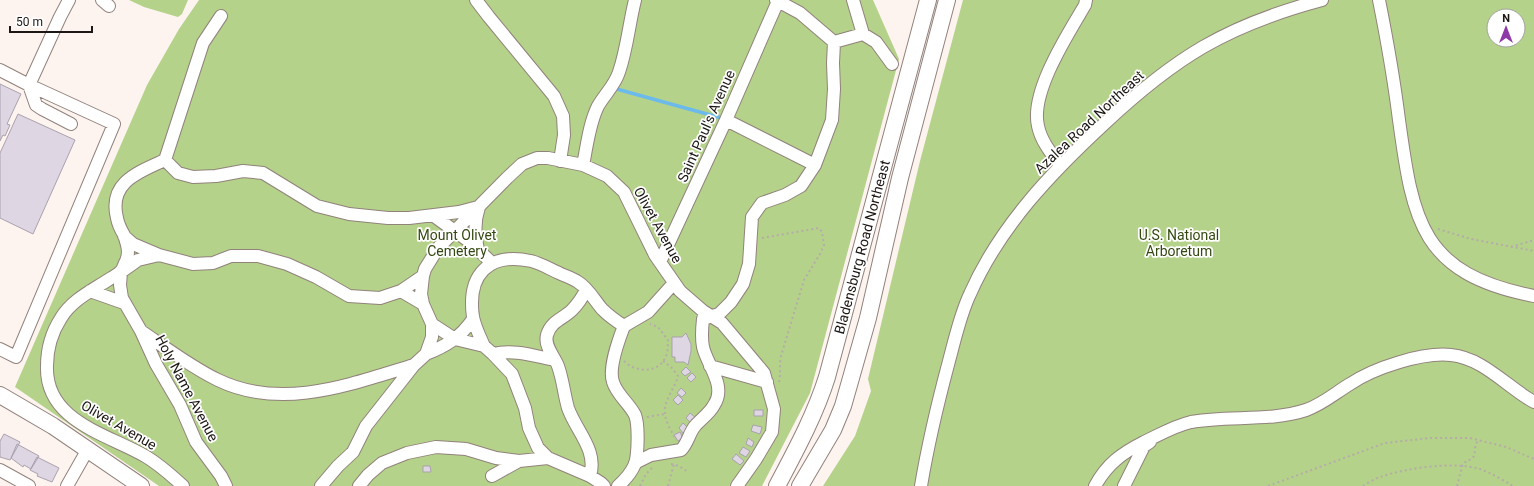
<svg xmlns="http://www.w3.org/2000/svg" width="1534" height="486" font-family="Roboto,sans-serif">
<rect width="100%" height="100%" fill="#fdf3ef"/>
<path fill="#b4d289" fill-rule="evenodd" d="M129,0H188L182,14L178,17L144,7Z
M199,0H873L899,59L810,393L762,486H159L15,387L147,85L179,29Z
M963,0H1534V486H823L855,436L871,391L868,379L920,161ZM1494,16H1518V40H1494Z"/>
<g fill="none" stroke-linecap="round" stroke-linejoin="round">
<path stroke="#6bbaeb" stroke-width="3.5" d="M613,88L725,119"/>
</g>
<path fill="#dfd6e4" stroke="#a9a1ad" d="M0,84L21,94L7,124L10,125L5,136L3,135L0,141Z
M18,114L75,140L33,234L0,218V153Z
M686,333L691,344V351L688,365L684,362H675V357H672V337H682Z
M686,367L691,372L685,376L681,372Z
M692,373L696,377L691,382L687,378Z
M681,388L686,393L682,397L677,393Z
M678,395L683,400L678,405L673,400Z
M754,410H763V416H754Z
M690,413L696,418L691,423L686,418Z
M683,423L688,428L683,433L679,428Z
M753,425L762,427L760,434L751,431Z
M680,432L683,438L678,441L674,435Z
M4,434L20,442L10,460L0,457V441Z
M748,438L754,442L752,447L746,444Z
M17,444L39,456L31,469L24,465L23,467L11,458Z
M743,447L750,451L746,457L739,453Z
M736,454L744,461L740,465L732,459Z
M37,457L59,468L52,482L37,476L38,474L30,470Z
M423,466H430L431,472H423Z"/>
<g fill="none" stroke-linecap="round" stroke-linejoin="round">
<g stroke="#91827c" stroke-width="14">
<path id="minor" d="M102,0L109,6
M476,0L489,17L554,96L563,116L564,135L560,161
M776,0L800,13L834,42
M853,0L863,34
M1379,0C1387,40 1394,80 1399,120C1413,222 1421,274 1534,296
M834,42L863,34L876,42L892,64
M0,70L29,85L60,17L69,0
M29,85L36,105L42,109L71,124
M726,120L815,165
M165,160C139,172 108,182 117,218C118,224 121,230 124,235C127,244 130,252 126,261C124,264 123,270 120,272C117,275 111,278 108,280C91,291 72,300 61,318C52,332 47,350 47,366C45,421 107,434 145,456C159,464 171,475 183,486
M165,160L178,173L193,177L216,176L243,171L263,173L317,206L349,214L388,218H409L459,212L478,207
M165,160L203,43L221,16
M583,165C587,146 589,124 598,106C605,94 615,85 619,72C627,49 629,24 635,0
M1060,165C1051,153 1041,141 1038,126C1030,92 1068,34 1085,5L1086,0
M434,216L470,242L492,263
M124,236L133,244L159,255L193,264L213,263L231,256H258L287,264L316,277L349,296L380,298L401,291L423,276
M478,250C475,234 474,222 479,207
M159,255L138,260L121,272L120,285L122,298L141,331L156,364L180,405L196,442L221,476L226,486
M660,262L726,120L778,1
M586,290C582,298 578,304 572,310C563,319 551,321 547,335C544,346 554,356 558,366C563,380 564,394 568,408C576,431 598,450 590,476
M90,291L124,303
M401,291L423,304
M624,326L648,312L674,283
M141,331C166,348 191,367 218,380C282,411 351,384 414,365
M484,346C480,337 475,327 473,317C467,275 488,252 531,261C540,263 550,269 559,273C565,276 572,278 578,282C588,288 595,301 602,309C609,316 616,321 624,326
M0,349L16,357L114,124L29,85
M426,354C446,346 461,337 473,319
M493,354C514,349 534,356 555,360
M710,366L767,382
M635,463L651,455L681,450C688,443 689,433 695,426C701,419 710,413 714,405C727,386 707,365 703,347C701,337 702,328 703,319L719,314L731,302L743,284L749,264L752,217L762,203L785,195L801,186L815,165L832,120L834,89L833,63L834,42
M0,470L29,486
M492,476L519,461
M67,486L88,449
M321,486L338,466L353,452L366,426L414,365L426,354L432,337V324
M359,486L368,475L382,463L407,453L436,447L466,449L496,458L519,461L548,458
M604,486L601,483L590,476L548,458L538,448L529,428L525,408L512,374L493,354L484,346L455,339L432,324L423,304L421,294L423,276L425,269L438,248L507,178L522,164L537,158H548L583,165L607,176L624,192L655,255L680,291L703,311L722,323L764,373L774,409L772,432L756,459L737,486
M618,486C625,480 631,473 635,464C638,454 639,425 635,415C629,403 617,395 613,382C608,368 619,339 624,326
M921,486C928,444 938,402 949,361C955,339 960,315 970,294C1000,226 1051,173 1105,123C1135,95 1167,68 1203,47C1239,26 1281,11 1322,0
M1095,486C1107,464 1122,453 1144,442C1159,435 1174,426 1191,422C1228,415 1270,422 1306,410C1323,404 1335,393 1350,384C1374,368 1422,352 1451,355C1483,358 1507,387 1534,402
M1124,486L1144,446L1150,442"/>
</g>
<g stroke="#91827c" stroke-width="18">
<path id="major" d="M0,395L53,426L141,486
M777,486C796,450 815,415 827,377L928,0
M800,486L833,430L843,406L849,385L868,318L900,178L947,0"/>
</g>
<path stroke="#b5aca9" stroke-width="2" stroke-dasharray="2 3" stroke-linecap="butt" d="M1438,229L1471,239L1534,251
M762,238L819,228L822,232L824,245L820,254L804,280L781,356C779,365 781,374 779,382
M1511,247L1534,240
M624,361C636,373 659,374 666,356C668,351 668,345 668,340L658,327L650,324
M663,361L672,368L678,376C675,388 663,401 665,414C666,423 672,432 676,440
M647,417L665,414
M671,464L679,466L688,472
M640,486L646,474L652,468
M668,486L674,464
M1268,486L1385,443L1430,438H1470L1506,447L1534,459
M1363,486C1368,483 1374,479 1380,477C1406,468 1453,461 1480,469C1491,473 1503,480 1513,486
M1457,486L1463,463C1482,455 1470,454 1478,440"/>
<use href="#minor" stroke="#fff" stroke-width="12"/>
<use href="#major" stroke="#fff" stroke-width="16"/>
</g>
<g text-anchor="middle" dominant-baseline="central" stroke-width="3.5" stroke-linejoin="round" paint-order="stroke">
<g font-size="14" fill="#1c1714" stroke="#fff">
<text transform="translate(1089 122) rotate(-43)">Azalea Road Northeast</text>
<text transform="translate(706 126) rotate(-66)">Saint Paul's Avenue</text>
<text transform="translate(658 225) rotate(61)">Olivet Avenue</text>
<text transform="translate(862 247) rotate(-75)">Bladensburg Road Northeast</text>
<text transform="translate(187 388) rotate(62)">Holy Name Avenue</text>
<text transform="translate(119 425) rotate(30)">Olivet Avenue</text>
</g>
<g font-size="14" fill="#354811" stroke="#fff">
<text x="457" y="235">Mount Olivet<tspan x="457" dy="16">Cemetery</tspan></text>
<text x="1179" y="235">U.S. National<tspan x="1179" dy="16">Arboretum</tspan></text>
</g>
</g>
<g transform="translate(1506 28)"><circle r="19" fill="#ffffff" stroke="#a4a2a1"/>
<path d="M0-3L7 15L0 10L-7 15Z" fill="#8e39a7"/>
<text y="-6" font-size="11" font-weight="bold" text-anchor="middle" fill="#1c1714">N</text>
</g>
<path d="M10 26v6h82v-6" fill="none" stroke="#1c1714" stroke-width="2"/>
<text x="16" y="26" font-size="12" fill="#1c1714" stroke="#ffffff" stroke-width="3" paint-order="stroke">50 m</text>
</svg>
